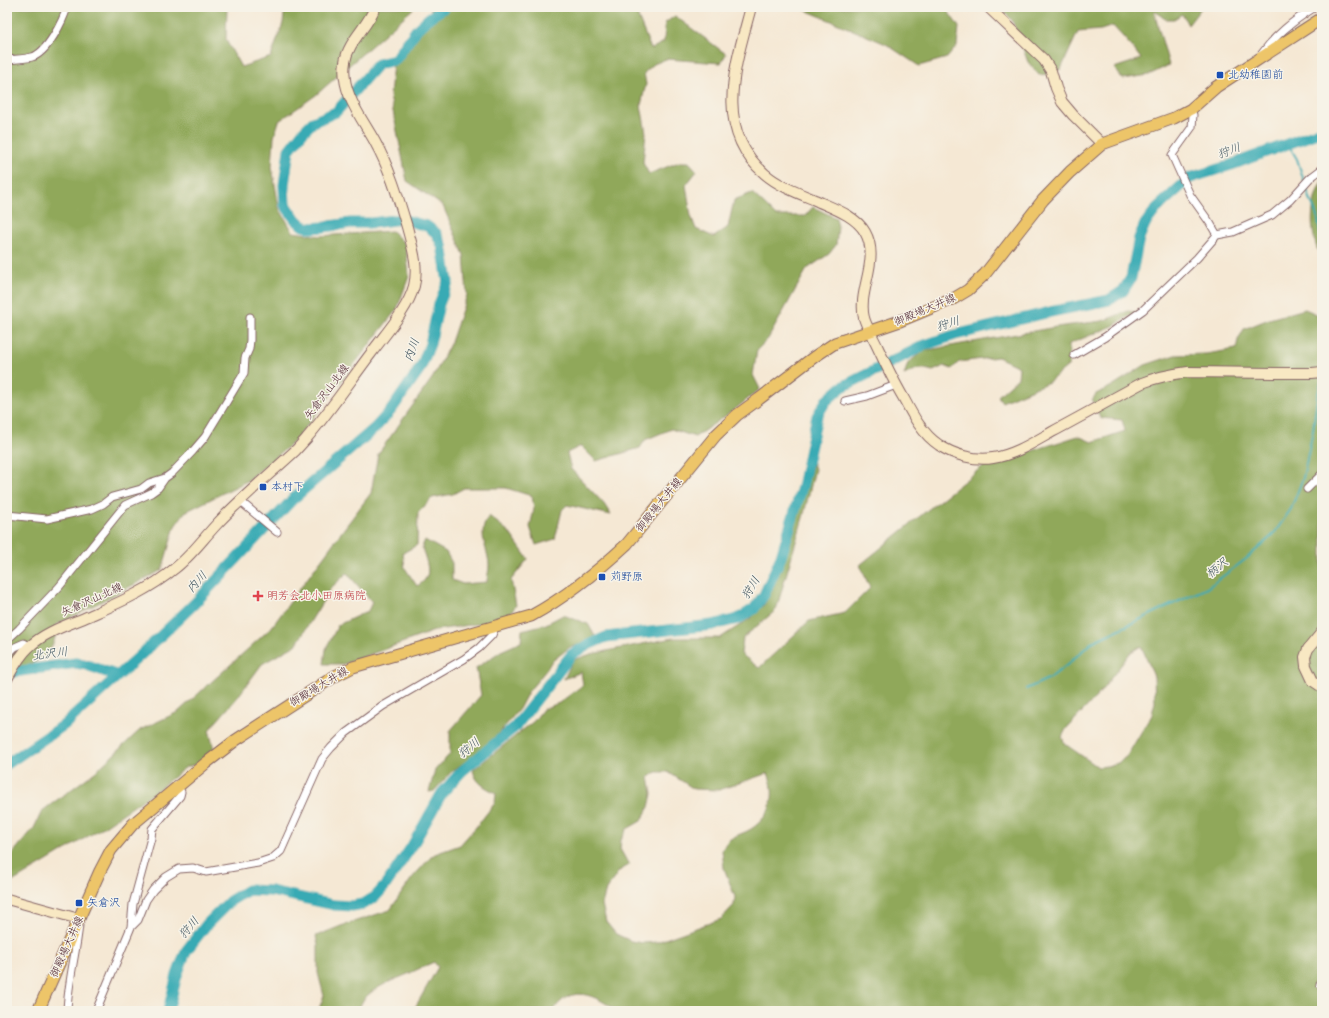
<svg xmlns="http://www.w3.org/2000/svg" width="1329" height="1018" font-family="Kalam,'Klee One',sans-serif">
<rect width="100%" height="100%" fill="#f7f3e8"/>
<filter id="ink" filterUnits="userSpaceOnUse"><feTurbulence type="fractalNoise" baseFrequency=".025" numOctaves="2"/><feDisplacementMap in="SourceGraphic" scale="8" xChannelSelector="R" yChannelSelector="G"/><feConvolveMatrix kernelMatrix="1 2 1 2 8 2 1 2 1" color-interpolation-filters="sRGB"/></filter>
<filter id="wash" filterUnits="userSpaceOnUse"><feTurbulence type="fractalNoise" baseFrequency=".012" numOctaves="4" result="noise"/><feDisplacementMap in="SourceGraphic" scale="16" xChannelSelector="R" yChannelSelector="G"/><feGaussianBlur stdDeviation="0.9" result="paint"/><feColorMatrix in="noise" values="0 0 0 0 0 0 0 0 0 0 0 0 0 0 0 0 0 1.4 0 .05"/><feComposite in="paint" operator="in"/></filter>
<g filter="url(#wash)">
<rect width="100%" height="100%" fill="#f5e8d4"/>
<path fill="#90a85a" stroke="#6d6442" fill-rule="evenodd" d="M7,7H227L226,40L241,67L271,57L283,23L285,7H415L316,95L279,121L274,137L272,167L279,208L293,232L320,236L392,231L406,245L409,276L397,309L295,441L247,481L185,512L175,526L162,570L56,625C57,658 33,663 7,673Z
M431,7H634L651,49L664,42L665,23L675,16L726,54L721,63L666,59L654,64L644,73L646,84L641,105L646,133L643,163L649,174L679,162H689L697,171L686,185L691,216L696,229L714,237L728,227L734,200L752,193L766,206L776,216H805L813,207L836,218L838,227L836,245L829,254L807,269L768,339L757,350L753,375L760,389L734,410L695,437L671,429L645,440L640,448L596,461L581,446L567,453L571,469L604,504L611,515L567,505L562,510L555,539L536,545L530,527L534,509L532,496L506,488H464L453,494L432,498L418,513L417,545L403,553L405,568L417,586C435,576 426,563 422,547L425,540L446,552L452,563V580L463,584L487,582C487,576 489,571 489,565C488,547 476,534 489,516L509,532L528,559L511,580L516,605L510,614L496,621L437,630L344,664H324L326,649L338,625L368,611L372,602L347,573L331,588L296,645L262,664L237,698L209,730L214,749L200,763L186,767L157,790L105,826L9,884L7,880V860L34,828L42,811L95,772L140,730L178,712L249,648L271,628L343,530L371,493L378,454L433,377L451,342L467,295L464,255L443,206L407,181L390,96L393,63L409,39L431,18Z
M798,7H945L959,27L957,46L947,58L919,66L886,44Z
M999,7H1202L1188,25L1182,14L1174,19H1165L1156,12H1154L1169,65L1149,75L1123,79L1114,68L1141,59L1133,48L1113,26L1101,30L1078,32L1061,69L1048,74L1039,75L1028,62L1012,20Z
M1322,181V259C1309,236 1309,205 1322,181Z
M1305,309L1321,316H1322V1011H617C595,995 571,983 553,1011H413L438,967L434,962C425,966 416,970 408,974C392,981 361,991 359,1011H318L324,996L318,973V945L316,936L341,926L390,910L412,878L431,857L435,854L460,845L476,827L495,803L496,793C484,787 476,783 473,770L534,721L543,709L559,703L583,685L581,672L564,679L573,660L591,654L673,638H720L751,618L764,605L782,566L793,535L813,463L815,469L804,514L776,610L743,638L741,654L759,668L809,621L845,613L870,588L860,565L925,512L982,467L1078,436L1092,442L1125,431L1122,420L1100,418L1092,400L1096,394L1112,386L1145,365L1175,355L1206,354L1236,349L1238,340L1244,329L1269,319ZM1141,646L1147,659L1154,677L1155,702L1152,714L1127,756L1118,763L1107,766L1098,767L1065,744L1062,737L1066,729L1098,695L1131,652ZM656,772H668L694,789L719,790L768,773C777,795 772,815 751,829C745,833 735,835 729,840C726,842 724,847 722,850L724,868L735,897L734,905L721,919L657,942L643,943L631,941L616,934L606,922L602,904L606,890L619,871L629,865L620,849L621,840L627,829L641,821L649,807L652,794L649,777Z
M1128,311L1136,312L1113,326L1069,344V365L1049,382L1002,402L998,396L1018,378L1019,367L998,357L959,362L952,369L944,366L933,371L925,369H917L904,375L908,363L923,351L1056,327L1102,321Z
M563,615L588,624L595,636L584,644L570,647L551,662L547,669L528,692L519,709L488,747L452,771L434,791L429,792L435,770L450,754V731L481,695L476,668L501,651L521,642L522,630L546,624Z"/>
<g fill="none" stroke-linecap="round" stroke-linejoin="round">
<path stroke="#39aab4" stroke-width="2" d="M1288,144L1297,159L1304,181
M1305,185L1318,219L1322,246
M1026,689L1050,678L1067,665L1092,642L1207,588L1246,559L1273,535L1291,509L1303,478L1313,430L1317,398L1322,379"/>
<path stroke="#39aab4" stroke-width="11" d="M7,673L76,663L87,665L118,676
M7,764L64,725L144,652L195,603L293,499L375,428L392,409L421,367L430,344L439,304L448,282L442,245L436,233L427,226L401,219L372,223H351L323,227L311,228L303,226L295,219L285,205L284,185L289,150L303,132L313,122L336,112L378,64L395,60L417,29L429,18L445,7
M168,1011L177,975L186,951L207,924L230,901L248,890L271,891L334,905L352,906L363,904L375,897L385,886L412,846L442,793L462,771L515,727L572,654L590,644L606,637L712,625L738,619L754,609L764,595L781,557L802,487L817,416L826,401L842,387L925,345L955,335L1050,312L1109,300L1123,291L1131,278L1139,238L1145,224L1157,208L1190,178L1231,165L1322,131"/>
</g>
</g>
<g filter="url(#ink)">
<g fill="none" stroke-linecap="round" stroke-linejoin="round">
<g stroke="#866566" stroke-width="9">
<path id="street" d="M1260,56C1275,35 1293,21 1315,7
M7,60C15,59 24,59 32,57C47,53 63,21 67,7
M1191,109L1193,115L1192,127L1172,155L1190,195L1210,223L1217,235
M1074,355L1105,337L1143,310L1197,258L1217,235L1233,232L1272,215L1290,200L1310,178L1322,169
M845,401L867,396L896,385
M1307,489L1322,474
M240,501L277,532
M7,515L47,519L92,509L103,504L112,497L141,489L149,483L165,478L172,473L193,451L205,437L244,373L245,358L249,349L250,340V317
M7,640L19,629L59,587L125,505L151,493L158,488L165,478
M7,655L15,647L24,643L29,646
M131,927L138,920L146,900L153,890L166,877L179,869L193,868L206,872L258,863L273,858L281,851L322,759L331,748L346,733L383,706L464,659L479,648L492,635L495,627
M1320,984L1322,981
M67,1011C68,982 76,954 79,925
M96,1011L131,927L133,904L151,838L152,829L180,796L181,792L177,784"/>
</g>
<g stroke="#866566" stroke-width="12">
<path id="secondary" d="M751,7C736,64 712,128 765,174C779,186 798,193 815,200C832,208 855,215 865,232C881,260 857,290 864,318C867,328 873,337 877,346C885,363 893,380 903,397C912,414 922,434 939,445C953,455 976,461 993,458C1014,455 1034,442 1052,432C1082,416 1112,399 1142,383C1157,377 1172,374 1188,372L1274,373H1312L1322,372
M988,7L1044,60L1051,71L1056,88L1062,102L1073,115L1102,144
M1322,632L1308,649L1305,657L1306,666L1313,681L1322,687
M7,679C13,668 19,656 29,647C46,631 68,625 89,616C118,603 149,590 174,569C190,557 202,540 216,525C240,499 269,475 296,450L306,439C330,411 350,381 372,352C386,333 408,309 414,286C419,266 412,246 407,227C398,197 390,169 375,142C362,118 340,92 345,62C348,41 368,27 375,7
M7,899L79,919"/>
</g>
<g stroke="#866566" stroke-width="13">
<path id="primary" d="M38,1011L100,871L111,850L133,824L206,763L236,740L335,676L353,667L531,616C566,597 598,571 627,544L716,435L737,415L759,399L814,357L835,343L900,321L953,299L968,290L985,274L1043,200L1070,172L1102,144L1174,118L1191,109L1216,87L1322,18"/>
</g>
<use href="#street" stroke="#fff" stroke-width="7"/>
<use href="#secondary" stroke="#f8e8c3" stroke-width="10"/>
<use href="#primary" stroke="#edc569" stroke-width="11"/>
</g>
</g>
<g fill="#1a4fb4" stroke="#f7f3e8" stroke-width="1.5">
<rect x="1216" y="71" width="8" height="8" rx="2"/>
<rect x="259" y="483" width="8" height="8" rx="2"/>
<rect x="598" y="573" width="8" height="8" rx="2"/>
<rect x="75" y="899" width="8" height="8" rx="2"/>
</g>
<path fill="#e0444e" stroke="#f7f3e8" stroke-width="1.5" d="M256 590h4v4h4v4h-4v4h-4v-4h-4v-4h4z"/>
<g text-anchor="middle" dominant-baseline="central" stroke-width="3" stroke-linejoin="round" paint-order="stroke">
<g font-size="11" fill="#164399" stroke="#f7f3e8" text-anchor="start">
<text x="1228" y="75">北幼稚園前</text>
<text x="271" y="487">本村下</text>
<text x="610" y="577">苅野原</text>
<text x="87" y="903">矢倉沢</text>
</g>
<g font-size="11" fill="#4a1f2b" stroke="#f7f3e8">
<text transform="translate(925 310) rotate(-23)">御殿場大井線</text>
<text transform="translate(327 392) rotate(-53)">矢倉沢山北線</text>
<text transform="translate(659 505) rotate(-51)">御殿場大井線</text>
<text transform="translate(92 600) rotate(-24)">矢倉沢山北線</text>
<text transform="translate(319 687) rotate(-31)">御殿場大井線</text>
<text transform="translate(67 947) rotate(-66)">御殿場大井線</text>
</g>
<g font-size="11" fill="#be3a42" stroke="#f7f3e8" text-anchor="start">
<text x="267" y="596">明芳会北小田原病院</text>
</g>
<g font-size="12" font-style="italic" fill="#435762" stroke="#f7f3e8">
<text transform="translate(1229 151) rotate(-20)">狩川</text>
<text transform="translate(948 324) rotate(-16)">狩川</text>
<text transform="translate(412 350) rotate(-70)">内川</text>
<text transform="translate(1217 568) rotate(-39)">柄沢</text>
<text transform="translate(197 582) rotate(-47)">内川</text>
<text transform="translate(751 588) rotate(-59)">狩川</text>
<text transform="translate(50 654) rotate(-8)">北沢川</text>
<text transform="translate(469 748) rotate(-40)">狩川</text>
<text transform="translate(189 928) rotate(-49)">狩川</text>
</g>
</g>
<rect width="1329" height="1018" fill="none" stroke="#f7f3e8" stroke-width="24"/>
</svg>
